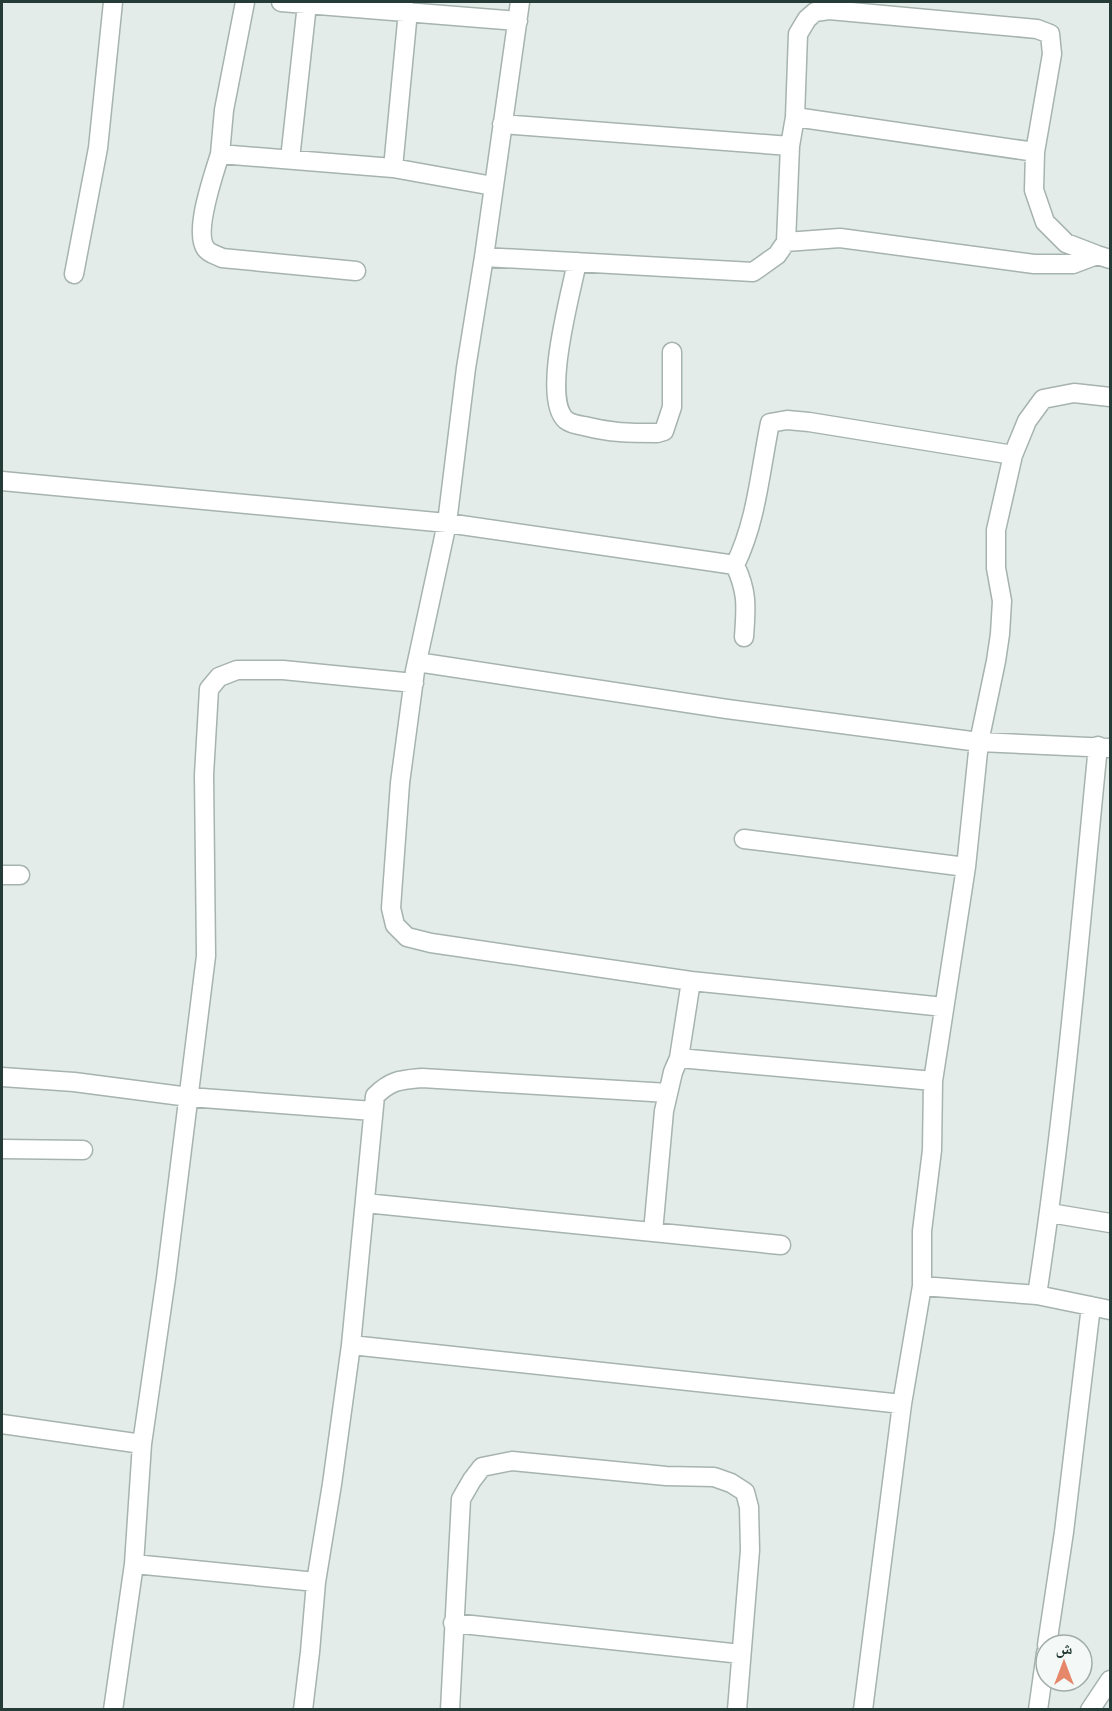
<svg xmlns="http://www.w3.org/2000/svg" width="1112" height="1711" font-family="'Varela Round','Noto Naskh Arabic',sans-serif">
<rect width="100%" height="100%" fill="#e3ece8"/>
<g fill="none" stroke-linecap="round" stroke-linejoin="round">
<g stroke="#a6b3af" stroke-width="21">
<path id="minor" d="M245,2L224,110L220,154L393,168L493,186
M281,2L518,21
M520,2L484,257L466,368L447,523L415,671L400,783L391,908L395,925L407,937L431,943L691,981L944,1007
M795,117L1035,152
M502,124L790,146L795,117L798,34L807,19L815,12L829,10L1037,29L1050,34L1052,54L1035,152L1034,190L1045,222L1066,243L1097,255L1110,259
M790,146L786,242L840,238L1034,264H1073L1097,255
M220,154C214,174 193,232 206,249C210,254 217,255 222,258L356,271
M290,159L307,4
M393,168L408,11
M484,257L753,272L777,255L786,242
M577,262C571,293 541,399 566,420C571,424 578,425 584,426C611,433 629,433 657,433L664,431L672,407V352
M74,274L98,148L113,2
M2,481L447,523L735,565C748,593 746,607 744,637
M735,565C757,520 760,471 770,423L787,420L809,422L1013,455
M417,662L727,709L979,742L1110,748
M744,839L966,867
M2,875H20
M679,1058L933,1081
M2,1077L74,1082L189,1097L373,1111
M2,1149L83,1150
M365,1203L781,1245
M1050,1213L1110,1223
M653,1232L664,1111L673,1072L679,1058L691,981
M922,1286L1037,1295L1110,1310
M1037,1295C1065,1113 1080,929 1098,746
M351,1345L902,1404
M2,1424L142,1444
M134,1564L316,1582
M453,1623L741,1654
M1047,1645L1064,1532L1091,1306
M113,1710L134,1564L142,1444L166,1278L206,956L204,775L209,689L219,677L237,670H283L414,683
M303,1710L310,1652L316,1582L332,1484L351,1345L375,1096C391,1080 400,1080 422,1078L668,1093
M450,1710L461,1499L472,1480L482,1467L512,1461L666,1476L714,1477L731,1483L745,1492L749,1507L750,1550L737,1710
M863,1710L902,1404L922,1286V1231L932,1150L933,1081L966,867L979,742L996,661L1000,634L1002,601L996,568V530L1013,455L1027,421L1043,399L1074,393L1110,397
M1038,1710L1046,1653
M1090,1710L1110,1680"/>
</g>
<use href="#minor" stroke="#fff" stroke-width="18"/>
</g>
<rect width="1112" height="1711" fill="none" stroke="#253b35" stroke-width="6"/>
<g transform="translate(1064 1663)"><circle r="28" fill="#f4f8f6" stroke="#a1aca9" stroke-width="1.5"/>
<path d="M0-4.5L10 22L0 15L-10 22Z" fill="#e58768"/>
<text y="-9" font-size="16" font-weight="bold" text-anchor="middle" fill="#253b35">ش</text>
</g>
</svg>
